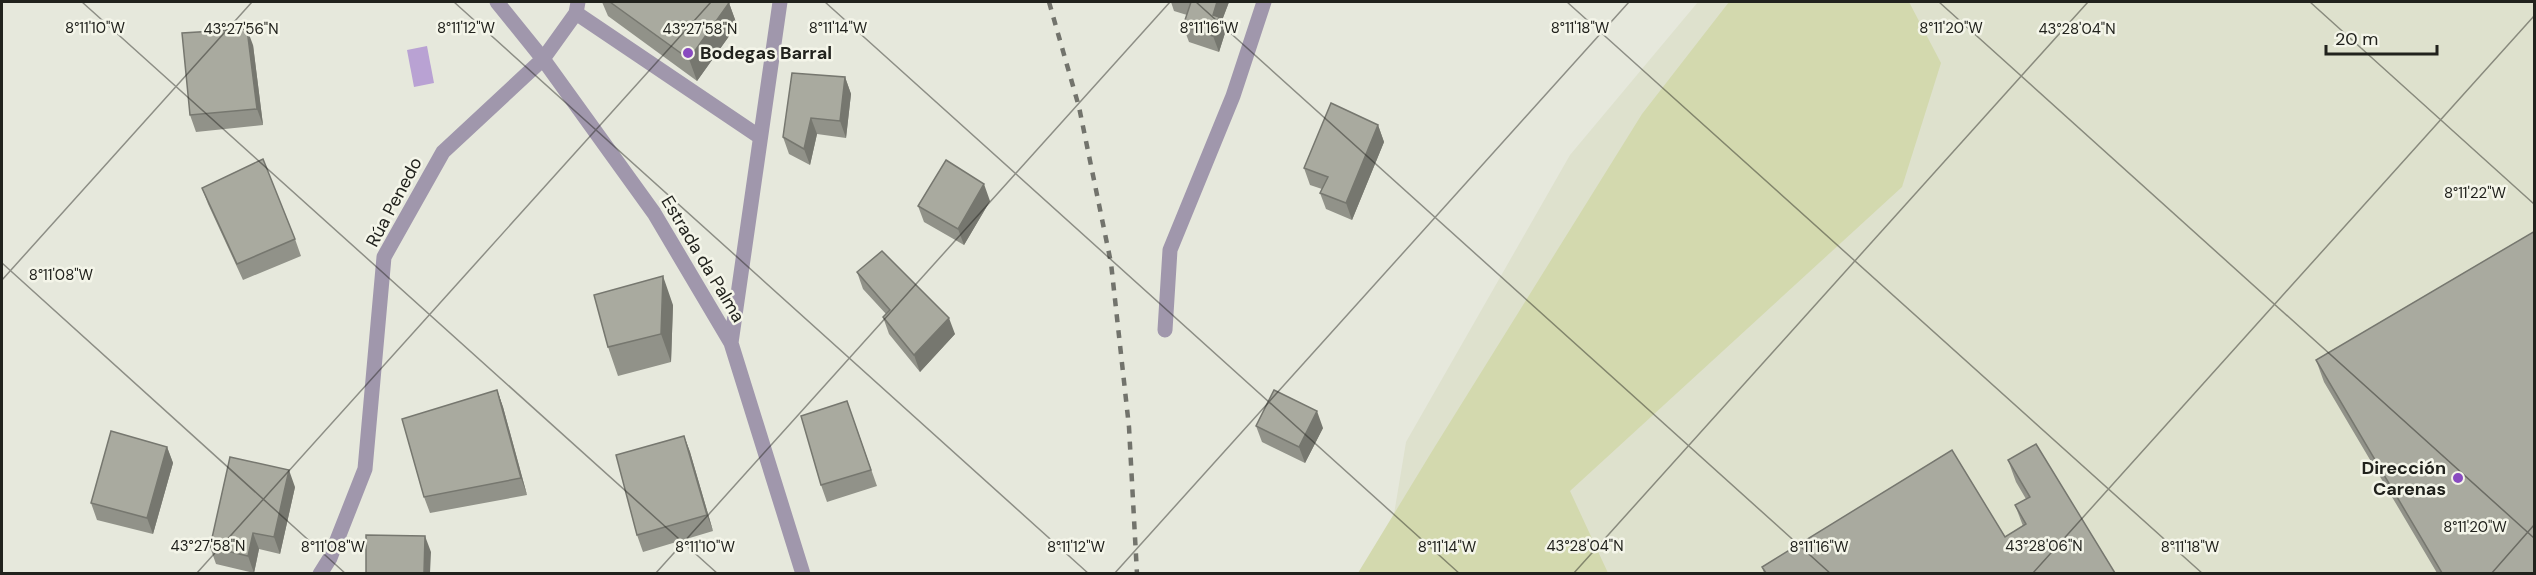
<svg xmlns="http://www.w3.org/2000/svg" width="2536" height="575" font-family="'DM Sans',sans-serif">
<rect width="100%" height="100%" fill="#e6e8dc"/>
<path fill="#dee1cd" d="M1698,2H2534V573L1384,574L1406,442L1570,155Z"/>
<path fill="#d3d9ae" d="M1729,2H1909L1941,63L1902,187L1570,491L1608,573H1358L1434,448L1642,114Z"/>
<path fill="#b9a2d3" d="M427,46L434,83L414,87L407,50Z"/>
<g fill="none" stroke-linecap="round" stroke-linejoin="round">
<path stroke="#a097ac" stroke-width="15" d="M497,2L543,59L654,213L731,343L803,574
M576,13L760,137
M1165,330L1170,250L1233,96L1264,2
M731,343L780,2
M320,574L330,558L365,469L384,257L443,152L543,59L576,13L578,2"/>
<path stroke="#72736c" stroke-width="4.5" stroke-dasharray="8 8" stroke-linecap="butt" d="M1049,2L1079,107L1111,263L1129,427L1137,574"/>
</g>
<path fill="#919289" d="M602,2H727L729,3L737,25L697,81L608,16Z
M1171,2H1229L1221,23L1225,33L1219,52L1189,42L1183,26L1187,15L1174,11Z
M253,45L263,125L196,132L190,115Z
M845,77L851,94L846,138L817,134L810,165L789,154L783,137Z
M1378,125L1384,142L1352,220L1326,209L1320,193L1322,189L1310,185L1304,168Z
M202,188L295,239L301,256L243,280L208,204Z
M990,201L964,245L924,222L918,206Z
M857,272L955,334L920,372L889,334L883,317L886,314L863,289Z
M673,305L671,362L618,376L608,347Z
M2316,360L2535,573H2437L2324,382Z
M497,390L503,407L527,495L430,513L424,497Z
M847,401L877,486L827,502L821,485Z
M1256,426L1323,428L1305,463L1262,442Z
M684,436L690,452L713,531L643,552L637,535Z
M167,447L173,463L153,534L97,520L91,503Z
M2008,460L2115,573H1764L1762,567L2005,537L2023,526L2015,505L2026,499L2016,482Z
M295,487L280,554L259,549L254,573L216,564L210,547Z"/>
<path fill="#76776f" d="M1217,2H1229L1221,23L1225,33L1219,52L1213,36V15Z
M729,3L737,25L697,81L689,59Z
M247,29L253,45L263,125L257,109Z
M845,77L851,94L846,138L840,121Z
M811,118L817,134L810,165L804,149Z
M1378,125L1384,142L1352,220L1346,203Z
M984,184L990,201L964,245L958,229Z
M663,276L673,305L671,362L661,334Z
M949,318L955,334L920,372L914,355Z
M497,390L503,407L527,495L521,478Z
M1317,411L1323,428L1305,463L1299,447Z
M684,436L690,452L713,531L707,515Z
M167,447L173,463L153,534L147,518Z
M289,470L295,487L280,554L274,537Z
M253,533L259,549L254,573L248,556Z
M425,536L431,552L430,573H424Z"/>
<path fill="#a9aa9f" stroke="#76776f" stroke-width="1.5" d="M610,2H727L729,3L689,59Z
M1189,2H1217L1213,15L1219,17L1213,36L1183,26L1191,2Z
M247,29L257,109L190,115L182,33Z
M792,73L845,77L840,121L811,118L804,149L783,137Z
M1331,103L1378,125L1346,203L1320,193L1328,177L1304,168Z
M263,159L295,239L237,264L202,188Z
M946,160L984,184L958,229L918,206Z
M2535,231V573H2442L2316,360Z
M882,251L949,318L914,355L883,317L890,310L857,272Z
M663,276L661,334L608,347L594,295Z
M497,390L521,478L424,497L402,419Z
M1274,390L1317,411L1299,447L1256,426Z
M847,401L871,470L821,485L801,416Z
M111,431L167,447L147,518L91,503Z
M684,436L707,515L637,535L616,455Z
M2036,444L2115,573H1766L1762,567L1952,450L2005,537L2026,524L2015,505L2030,497L2008,460Z
M230,457L289,470L274,537L253,533L248,556L210,547Z
M366,535L425,536L424,573H366Z"/>
<path fill="none" stroke="#21221d" stroke-width="1.5" stroke-opacity="0.45" d="M82,2L718,574M454,2L1089,574M825,2L1460,574M1196,2L1831,574M1567,2L2203,574M1939,2L2534,538M2310,2L2534,204M2,263L346,574M2,280L252,2M196,574L711,2M655,574L1170,2M1114,574L1629,2M1573,574L2088,2M2032,574L2534,16M2491,574L2534,525"/>
<g fill="#894bc0" stroke="#f4f5e9" stroke-width="2">
<circle cx="688" cy="53" r="6"/>
<circle cx="2458" cy="478" r="6"/>
</g>
<g text-anchor="middle" dominant-baseline="central" stroke-width="5" stroke-linejoin="round" paint-order="stroke">
<g font-size="18" font-weight="bold" fill="#21221d" stroke="#f4f5e9" text-anchor="start">
<text x="700" y="53">Bodegas Barral</text>
<text x="2446" y="468" text-anchor="end">Dirección<tspan x="2446" dy="21">Carenas</tspan></text>
</g>
<g font-size="18" fill="#21221d" stroke="#f4f5e9">
<text transform="translate(394 202) rotate(-62)">Rúa Penedo</text>
<text transform="translate(703 259) rotate(59)">Estrada da Palma</text>
</g>
</g>
<g font-size="15" text-anchor="middle" fill="#21221d" stroke="#f4f5e9" stroke-width="5" stroke-linejoin="round" paint-order="stroke">
<text x="95" y="33">8°11'10"W</text>
<text x="466" y="33">8°11'12"W</text>
<text x="838" y="33">8°11'14"W</text>
<text x="1209" y="33">8°11'16"W</text>
<text x="1580" y="33">8°11'18"W</text>
<text x="1951" y="33">8°11'20"W</text>
<text x="241" y="34">43°27'56"N</text>
<text x="700" y="34">43°27'58"N</text>
<text x="2077" y="34">43°28'04"N</text>
<text x="2475" y="198">8°11'22"W</text>
<text x="61" y="280">8°11'08"W</text>
<text x="2475" y="532">8°11'20"W</text>
<text x="208" y="551">43°27'58"N</text>
<text x="1585" y="551">43°28'04"N</text>
<text x="2044" y="551">43°28'06"N</text>
<text x="333" y="552">8°11'08"W</text>
<text x="705" y="552">8°11'10"W</text>
<text x="1076" y="552">8°11'12"W</text>
<text x="1447" y="552">8°11'14"W</text>
<text x="1819" y="552">8°11'16"W</text>
<text x="2190" y="552">8°11'18"W</text>
</g>
<rect width="2536" height="575" fill="none" stroke="#21221d" stroke-width="6"/>
<path d="M2326 45v9h111v-9" fill="none" stroke="#21221d" stroke-width="3"/>
<text x="2335" y="45" font-size="18" fill="#21221d" stroke="#f4f5e9" stroke-width="4.5" paint-order="stroke">20 m</text>
</svg>
